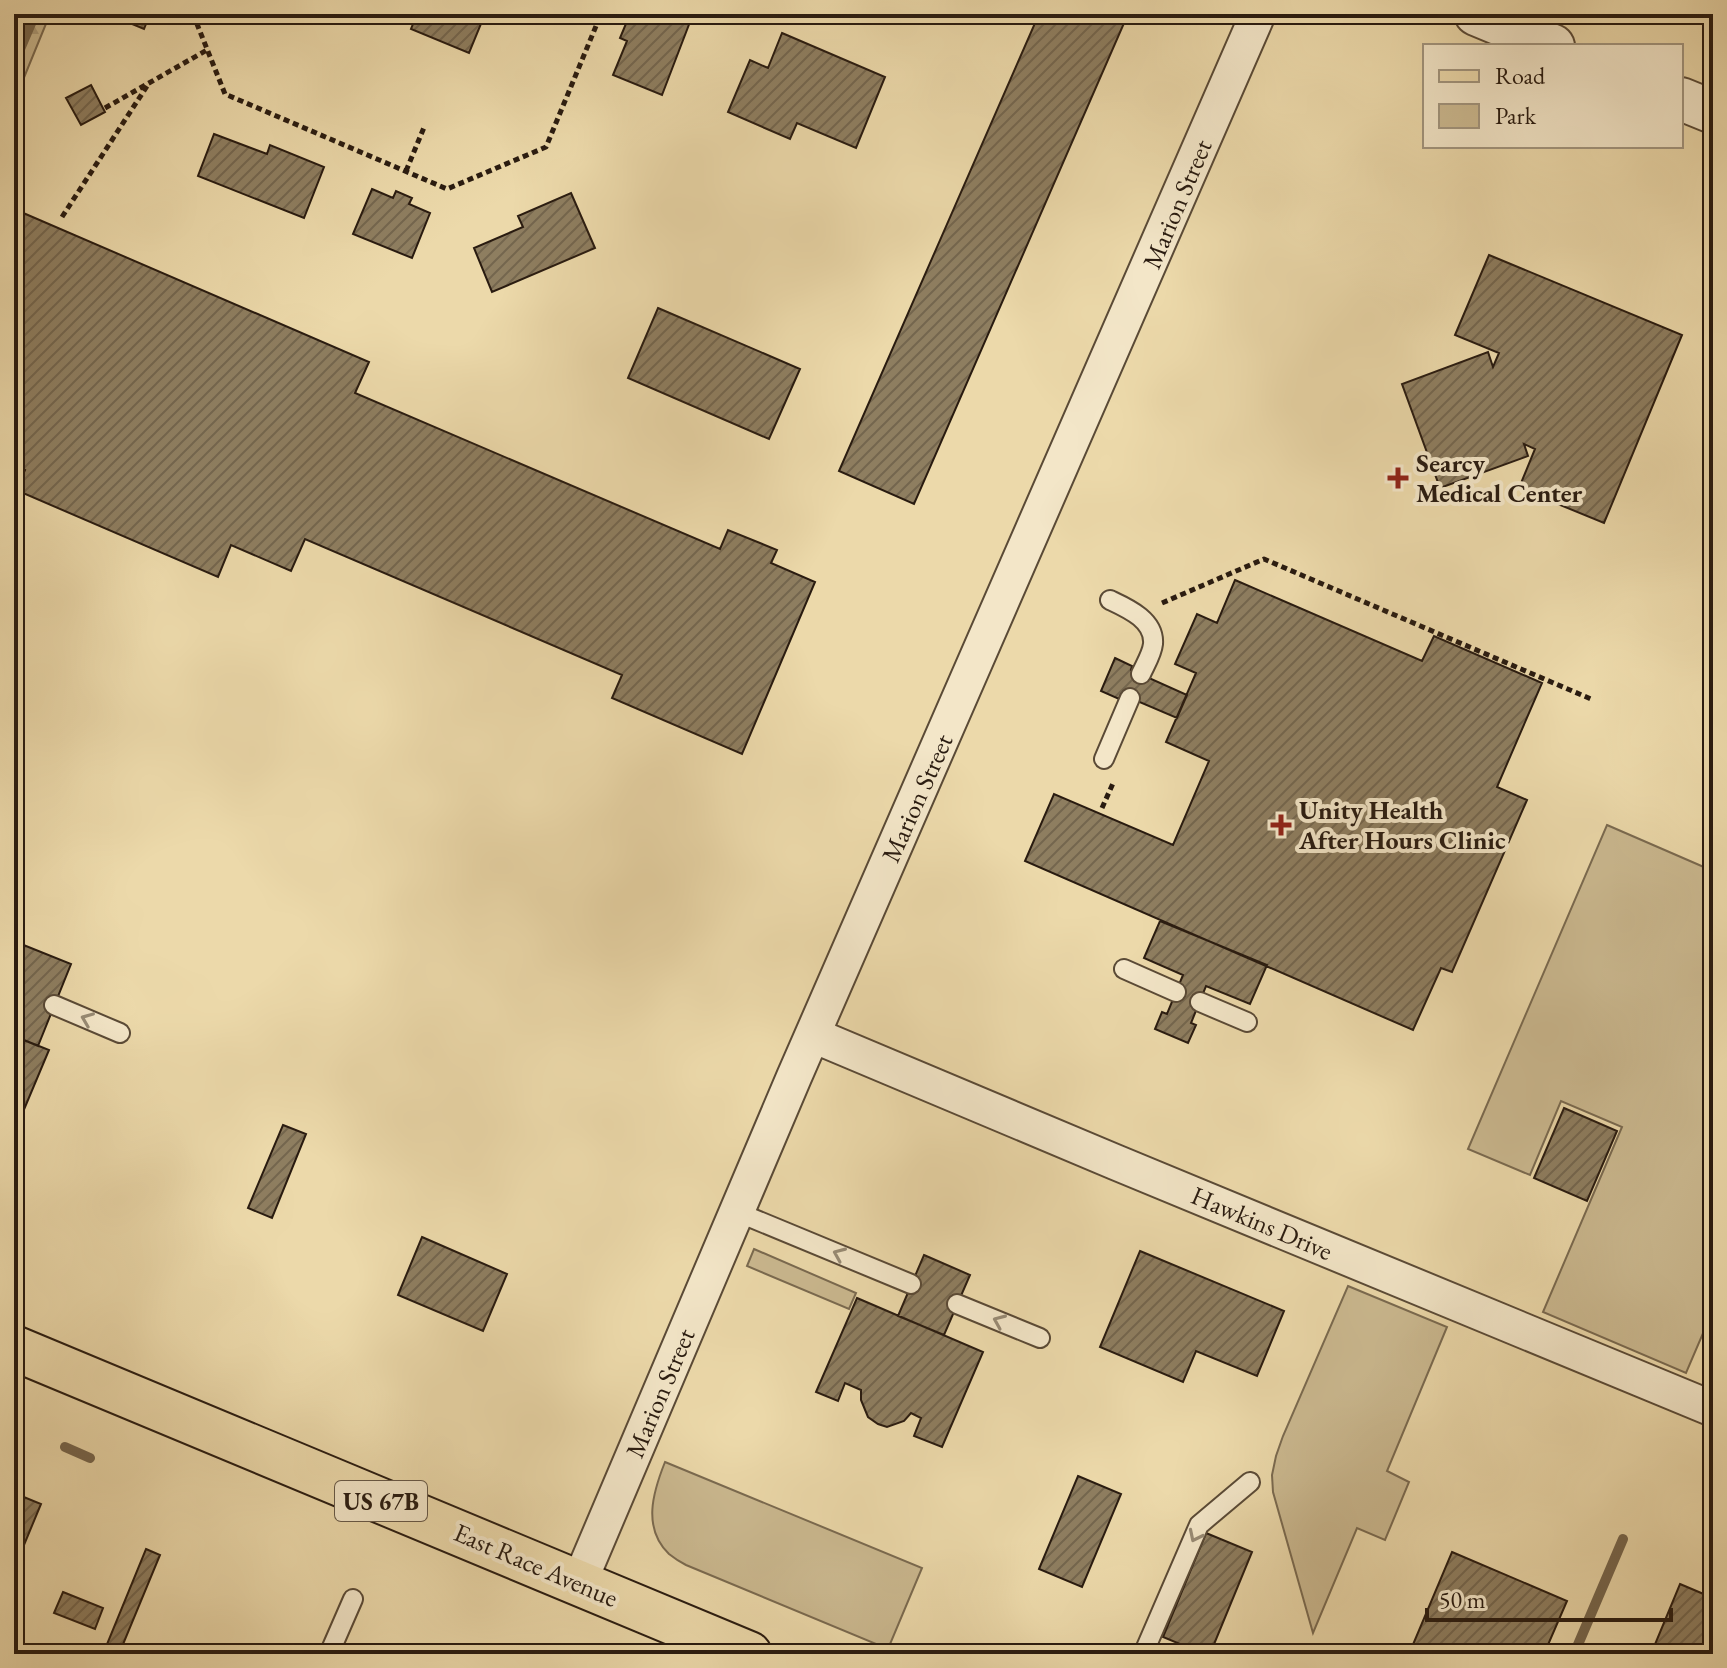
<svg xmlns="http://www.w3.org/2000/svg" width="1727" height="1668" font-family="'EB Garamond',serif">
<defs>
<pattern id="forest-firs" width="22" height="20" patternUnits="userSpaceOnUse" patternTransform="scale(2)"><rect width="22" height="20" fill="#cbb990"/><path d="M5 1l3.5 6h-7zM16 11l3.5 6h-7z" fill="#ae9e7b"/></pattern>
<pattern id="building-hatch" width="6" height="6" patternUnits="userSpaceOnUse" patternTransform="scale(2)"><rect width="6" height="6" fill="#8e7e60"/><path d="M-1 1l2-2M0 6l6-6M5 7l2-2" fill="none" stroke="#74664e"/></pattern>
</defs>
<rect width="100%" height="100%" fill="#ecd9aa"/>
<filter id="stains"><feTurbulence type="fractalNoise" baseFrequency=".0025" numOctaves="4"/><feColorMatrix values="0 0 0 0 .2 0 0 0 0 .09 0 0 0 0 .02 0 0 0 .5 -.17"/></filter>
<radialGradient id="worn" r=".72"><stop offset=".6" stop-color="#630" stop-opacity="0"/><stop offset="1" stop-color="#630" stop-opacity=".3"/></radialGradient>
<path fill="#cbb990" stroke="#7a6a50" stroke-width="2" d="M1607,825L1713,871V1310L1686,1373L1543,1312L1622,1127L1561,1101L1530,1175L1468,1149Z
M754,1249L856,1293L849,1309L747,1266Z
M1348,1286L1447,1327L1387,1471L1409,1482L1385,1540L1357,1528L1313,1633L1273,1492L1272,1475L1276,1456L1283,1436Z
M665,1462L922,1568L888,1649L686,1565C680,1562 674,1558 669,1554C642,1528 653,1492 665,1462Z"/>
<path fill="url(#forest-firs)" stroke="#7a6a50" stroke-width="2" d="M14,14H50L14,102Z"/>
<g fill="none" stroke-linecap="round" stroke-linejoin="round">
<path stroke="#76664d" stroke-width="10" d="M14,63L35,14
M65,1447L90,1458
M1574,1654L1623,1539"/>
</g>
<path fill="url(#building-hatch)" stroke="#291b10" stroke-width="2" d="M108,14H150L144,29Z
M417,14H485L469,53L411,29Z
M630,14H693L662,95L613,75L627,41L620,38Z
M1039,14H1128L914,504L839,471Z
M782,33L885,77L856,148L797,123L790,139L728,112L750,60L768,68Z
M91,85L105,112L81,125L66,98Z
M214,134L267,154L270,145L324,167L304,218L198,176Z
M372,189L393,198L396,191L412,198L409,204L430,213L412,258L353,234Z
M571,193L595,248L492,292L474,248L523,227L518,216Z
M14,209L369,362L355,393L720,549L728,530L777,550L771,563L815,582L742,754L612,698L622,675L305,539L291,571L231,545L218,577L16,490L25,470L14,465Z
M1489,255L1682,335L1604,523L1519,488L1535,449L1524,444L1528,456L1440,488L1402,384L1488,352L1493,367L1499,353L1455,335Z
M658,308L800,369L769,439L628,378Z
M1235,580L1422,661L1434,636L1542,683L1497,787L1527,800L1452,972L1441,968L1413,1030L1025,861L1054,794L1173,845L1209,761L1166,742L1196,673L1175,664L1197,614L1217,623Z
M1115,658L1132,666L1131,670L1187,695L1177,718L1121,694L1119,699L1101,691Z
M1160,921L1267,965L1250,1004L1206,986L1191,1023L1196,1025L1188,1043L1155,1029L1162,1012L1167,1014L1183,975L1144,958Z
M21,944L71,964L38,1046L14,1036V962Z
M14,1036L49,1050L15,1131H14Z
M1564,1108L1617,1131L1587,1201L1534,1178Z
M283,1125L306,1134L272,1218L248,1208Z
M422,1237L507,1274L483,1331L398,1295Z
M1140,1251L1284,1311L1257,1376L1196,1351L1183,1382L1100,1347Z
M924,1255L970,1275L944,1335L898,1316Z
M857,1298L983,1352L942,1447L914,1436L921,1418L911,1413L904,1421L887,1427L878,1424L868,1417L861,1400V1390L845,1383L838,1401L816,1392Z
M1078,1476L1121,1494L1082,1587L1039,1569Z
M14,1493L41,1504L14,1569Z
M1206,1533L1252,1552L1210,1654H1204L1163,1637Z
M146,1549L160,1555L119,1654H103Z
M1452,1552L1567,1601L1544,1654H1409Z
M1680,1584L1713,1598V1654H1651Z
M63,1592L103,1608L95,1629L54,1613Z"/>
<g fill="none" stroke-linecap="round" stroke-linejoin="round">
<g stroke="#5a4a36" stroke-width="22">
<path id="service" d="M1110,600C1127,608 1155,620 1153,644C1152,654 1145,665 1141,674
M1104,759L1130,698
M1124,969L1176,992
M1200,1002L1247,1022
M54,1005L120,1033
M737,1212L911,1284
M957,1304L1040,1338
M329,1654L353,1599
M1145,1654L1144,1652L1199,1525L1250,1482"/>
</g>
<g stroke="#5a4a36" stroke-width="38">
<path id="minor" d="M813,1035L1115,1162L1713,1409
M579,1583C651,1415 721,1246 794,1077C947,722 1106,369 1258,14"/>
</g>
<g stroke="#5a4a36" stroke-width="46">
<path id="tertiary" d="M1476,14L1553,46
M1681,99L1713,112"/>
</g>
<g stroke="#291b10" stroke-width="48">
<path id="primary" d="M14,1348L749,1654"/>
</g>
<path stroke="#291b10" stroke-width="5" stroke-dasharray="6 4" stroke-linecap="butt" d="M193,14L225,94L447,189L546,147L601,14
M105,108L207,50
M406,171L425,125
M62,217L149,83
M1162,603L1264,559L1591,699
M1102,808L1114,781"/>
<use href="#service" stroke="#f3e6c8" stroke-width="18"/>
<use href="#minor" stroke="#f3e6c8" stroke-width="34"/>
<use href="#tertiary" stroke="#f3e6c8" stroke-width="42"/>
<use href="#primary" stroke="#ecd9aa" stroke-width="44"/>
</g>
<defs><path id="oneway-chevron" d="M-2-3.5L2.5 0L-2 3.5" fill="none" stroke-width="1.6" stroke-linecap="round" stroke-linejoin="round" transform="scale(2)"/></defs>
<g stroke="#988b75">
<use href="#oneway-chevron" transform="translate(87 1019) rotate(-158)"/>
<use href="#oneway-chevron" transform="translate(839 1254) rotate(-157)"/>
<use href="#oneway-chevron" transform="translate(999 1321) rotate(-157)"/>
<use href="#oneway-chevron" transform="translate(1195 1536) rotate(116)"/>
</g>
<g fill="#8f2418" stroke="#f3e6c8" stroke-width="3">
<path d="M1394 466h8v8h8v8h-8v8h-8v-8h-8v-8h8z"/>
<path d="M1277 813h8v8h8v8h-8v8h-8v-8h-8v-8h8z"/>
</g>
<g text-anchor="middle" dominant-baseline="central" stroke-width="8" stroke-linejoin="round" paint-order="stroke">
<rect fill="#f3e6c8" stroke="#665847" stroke-width="2" x="335" y="1481" width="92" height="40" rx="6"/>
<g font-size="24" font-weight="bold" fill="#291b10">
<text x="381" y="1501">US 67B</text>
</g>
<g font-size="26" fill="#291b10" stroke="#f3e6c8">
<text transform="translate(1177 204) rotate(-67)">Marion Street</text>
<text transform="translate(917 798) rotate(-66)">Marion Street</text>
<text transform="translate(1262 1223) rotate(23)">Hawkins Drive</text>
<text transform="translate(660 1393) rotate(-67)">Marion Street</text>
<text transform="translate(536 1565) rotate(23)">East Race Avenue</text>
</g>
<g font-size="26" font-weight="bold" fill="#291b10" stroke="#f3e6c8" text-anchor="start">
<text x="1416" y="463">Searcy<tspan x="1416" dy="30">Medical Center</tspan></text>
<text x="1299" y="810">Unity Health<tspan x="1299" dy="30">After Hours Clinic</tspan></text>
</g>
</g>
<rect width="1727" height="1668" fill="none" stroke="#ecd9aa" stroke-width="48"/>
<rect x="16" y="16" width="1695" height="1636" fill="none" stroke="#291b10" stroke-width="4"/>
<rect x="24" y="24" width="1679" height="1620" fill="none" stroke="#291b10" stroke-width="2"/>
<rect x="1423" y="44" width="260" height="104" fill="#f3e6c8" stroke="#a2957e" stroke-width="2"/>
<rect x="1439" y="70" width="40" height="12" fill="#ecd9aa" stroke="#a2957e" stroke-width="2"/>
<text x="1495" y="84" font-size="24" fill="#291b10">Road</text>
<rect x="1439" y="104" width="40" height="24" fill="#cbb990" stroke="#a2957e" stroke-width="2"/>
<text x="1495" y="124" font-size="24" fill="#291b10">Park</text>
<path d="M1427 1608v12h244v-12" fill="none" stroke="#291b10" stroke-width="4"/>
<text x="1439" y="1608" font-size="24" fill="#291b10" stroke="#f3e6c8" stroke-width="6" paint-order="stroke">50 m</text>
<rect width="100%" height="100%" filter="url(#stains)"/>
<rect width="100%" height="100%" fill="url(#worn)"/>
</svg>
